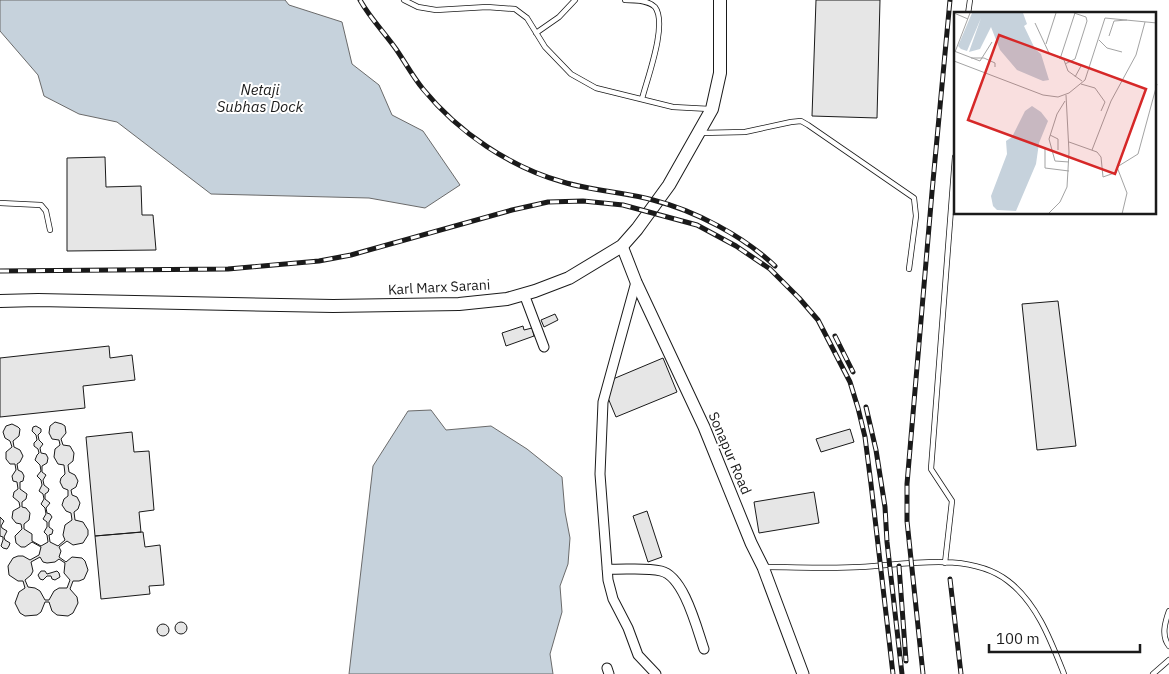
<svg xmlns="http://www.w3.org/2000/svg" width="1169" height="674" font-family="'IBM Plex Sans',sans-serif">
<rect width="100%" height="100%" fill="#fff"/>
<path fill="#c6d2dc" stroke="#6a6a6a" d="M0,0H285L289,5L342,22L352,64L379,85L392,115L423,131L460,185L425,208L369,198L211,194L117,122L79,114L44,96L38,75L0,31Z
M431,410L446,430L491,426L527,449L562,477L565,512L570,538L568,564L560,586L562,612L550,654L553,674H349L373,466L408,411Z"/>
<path fill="#e6e6e6" stroke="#1a1a1a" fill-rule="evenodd" d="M816,0H880L877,118L812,116Z
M105,157L106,187L141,186L142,215H153L156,250L67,251V158Z
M1058,301L1076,446L1037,450L1022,304Z
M555,314L558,320L544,327L541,320Z
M523,326L524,330L532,328L534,336L506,346L502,333Z
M109,346L110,358L132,355L135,380L83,386L85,408L0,417V358Z
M663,358L677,392L616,417L608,398L613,379Z
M55,422L62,424L65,426L66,433L61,439L63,445L70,446L74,453L73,461L68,465L69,472L75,475L78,481L76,487L71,490L72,495L77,497L80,503L78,509L74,512L75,520L83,522L88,530V535L83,543L73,545L67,541L59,547L61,551L59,557L66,562L72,557L82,558L85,561L88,570L84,579L79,581H73L70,589L77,597L78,603L73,613L68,616L57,615L52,611L49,602H45L41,612L37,615L25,616L20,613L15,603L19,592L25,588L23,581H18L9,575L8,566L13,558L18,556H23L30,560L39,555L41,547L32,542L25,547H21L16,543L15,536L22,529L21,524L16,523L12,518L13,511L20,507L19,502L13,497L14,492L18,489L17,482L13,481L12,476L16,470L15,464H10L6,459V452L12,447L10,441L5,438L3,432L6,426L12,424L18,427L20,429L19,436L13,441L14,447L20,450L23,456L20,462L17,464L18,470L22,472L24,476L23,481L20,482V489L27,494L26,499L22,502V507L26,508L30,513L29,520L24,524V529L32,534V541L41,546L48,542L47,535L44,532L47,527V522L43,519L46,514L45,508L41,504L44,499L43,494L39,491L42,485L41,480L37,476L41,471L40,465L35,460L37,455L39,453L38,449L34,446V443L37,440L36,435L32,431L33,427L36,426L41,429V432L38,435L39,440L43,444L40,448L41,453L46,454L48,458L47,463L42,466V472L46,475L43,480L44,485L49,489L48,492L45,494V499L50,503L46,508L47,513L50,514L52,517L49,522V527L53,530L52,534L49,535L50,542L58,546L65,540L63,535L65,525L72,520L71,513L66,511L62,505L64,499L68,496V490L63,488L60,482L61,478L65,474L64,465L58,464L54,457L55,449L60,445L59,440L52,439L49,433L50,426ZM40,557L43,562L47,563L55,562L59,559L65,563L64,573L70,580L67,588H59L54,591L49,600H45L40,591L35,588L28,587L25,580L31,575L33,571L31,562Z
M850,429L854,442L821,452L816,439Z
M132,432L134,452L149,451L154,510L139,512L141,532L95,536L86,437Z
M814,492L819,523L759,533L754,502Z
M647,511L662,557L648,562L633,516Z
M0,517L4,521L1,526L2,528L7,531L4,537L5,540L10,543L9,546L7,549L3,548L1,546L3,540V537L0,536Z
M143,532L145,547L160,545L164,585L149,586L150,594L101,599L95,536Z
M41,571H45L47,574L57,571L59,573L60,577L55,580L52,579L51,576H47L43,580L40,579L38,575Z
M175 628a6 6 0 1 1 12 0a6 6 0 1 1-12 0Z
M157 630a6 6 0 1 1 12 0a6 6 0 1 1-12 0Z"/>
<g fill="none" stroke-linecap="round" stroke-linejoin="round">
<g stroke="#1a1a1a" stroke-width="6">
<path id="service" d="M404,0L418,7L436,10L487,7L515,9L527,18L545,47L571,74L596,88L673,107L710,109
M625,0C634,0 648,0 655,7C668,24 647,79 642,99
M968,14L970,0
M536,33L559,17L575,0
M700,133L745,132L791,122L801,121L808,125L914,198L916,216L909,269
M0,203L41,205L46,211L50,230
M945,563L952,501L931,469L955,157
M765,567C796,567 828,569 860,567C906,565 969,551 1008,581C1037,603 1051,641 1064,674
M1169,611C1165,622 1161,636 1169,646
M1153,674L1169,660"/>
</g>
<g stroke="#1a1a1a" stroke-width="11">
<path id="minor" d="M636,282L603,402L600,474L608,580L613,599L628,628L638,655L656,674
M524,294L544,347
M607,569C624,570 644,567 661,571C684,576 697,629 704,649
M607,668L609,674"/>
</g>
<g stroke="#1a1a1a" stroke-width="13">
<path id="tertiary" d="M622,246L636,282L704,427L751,543L763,567L803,674"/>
</g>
<g stroke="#1a1a1a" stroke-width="14">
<path id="secondary" d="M0,301L38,300L333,306L459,304L507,299L535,291L569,278L622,246L637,229L669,185L712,109L720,73V0"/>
</g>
<use href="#service" stroke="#fff" stroke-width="4.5"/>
<use href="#minor" stroke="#fff" stroke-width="9"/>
<use href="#tertiary" stroke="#fff" stroke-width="11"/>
<use href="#secondary" stroke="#fff" stroke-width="12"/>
<g stroke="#1a1a1a" stroke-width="5">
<path id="rail" d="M360,0C370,18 384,32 396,49C405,62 413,77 423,89C459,133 510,167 563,182C593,191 624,192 653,200C696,211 743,236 775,266
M0,271L228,269L319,261L351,255L512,210L548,202L583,201L623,205L697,225L736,246L770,269L799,298L818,320L850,382L858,408L865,437L871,484L893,674
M835,336L853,372
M866,407L876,450L885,507L887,542L902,674
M899,566L906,661
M950,579L961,674
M923,674L907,521V484L932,192L950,0"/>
</g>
<use href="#rail" stroke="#fff" stroke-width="3" stroke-dasharray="9" stroke-linecap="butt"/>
</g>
<g text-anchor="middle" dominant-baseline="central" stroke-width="4" stroke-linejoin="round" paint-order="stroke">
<g font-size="14" fill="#1a1a1a" stroke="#fff">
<text transform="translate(439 287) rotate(-3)">Karl Marx Sarani</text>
<text transform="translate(730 453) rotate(67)">Sonapur Road</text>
</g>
<g font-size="15" font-style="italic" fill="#1a1a1a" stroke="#fff">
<text x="260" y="89">Netaji<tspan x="260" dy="17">Subhas Dock</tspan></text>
</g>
</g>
<g transform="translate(954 12)">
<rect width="202" height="202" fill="#fff"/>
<path d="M18,1H69L73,12L70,14L81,37L87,42L95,68L89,69L63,58L46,38L37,15L26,37L15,40L27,6L13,39L7,37L4,34ZM78,94L87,100L94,109L85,131L82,152L62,199L43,198L39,194L37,184L53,142L52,129L58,125L71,99Z" fill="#c6d2dc"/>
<path fill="none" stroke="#a3a3a3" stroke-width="1" d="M0,1L14,7M81,11L95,41L110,48L114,59L128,69M155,24L160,9L173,8M145,28L153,36L168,40M92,32L102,1M0,39L26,49L38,30M1,40L16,1M17,46H30L41,51V55M106,47L121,1M0,49L89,83L104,85L115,81L131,68L151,6L203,11M118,50L127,54L121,65M111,52L121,47L133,9L132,5L120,1M127,72L141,76L151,90L147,99M111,89L103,102L95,127L101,149L115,150M96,123L104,127V138M115,130L143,140L147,145L149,165L163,160M91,135V156L115,159M138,138L157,89L182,43L191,10M94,202L106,190L113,175L115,140L112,83M168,202L173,181L163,155L184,142L203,72"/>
<path fill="#d62828" fill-opacity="0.15" stroke="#d62828" stroke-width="2.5" d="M45,23L192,77L161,162L14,108Z"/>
<rect width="202" height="202" fill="none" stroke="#1a1a1a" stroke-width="2.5"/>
</g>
<path d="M989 644v8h151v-8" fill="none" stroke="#1a1a1a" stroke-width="2.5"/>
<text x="996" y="644" font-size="15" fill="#1a1a1a" stroke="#ffffff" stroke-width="4" paint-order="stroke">100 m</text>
</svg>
